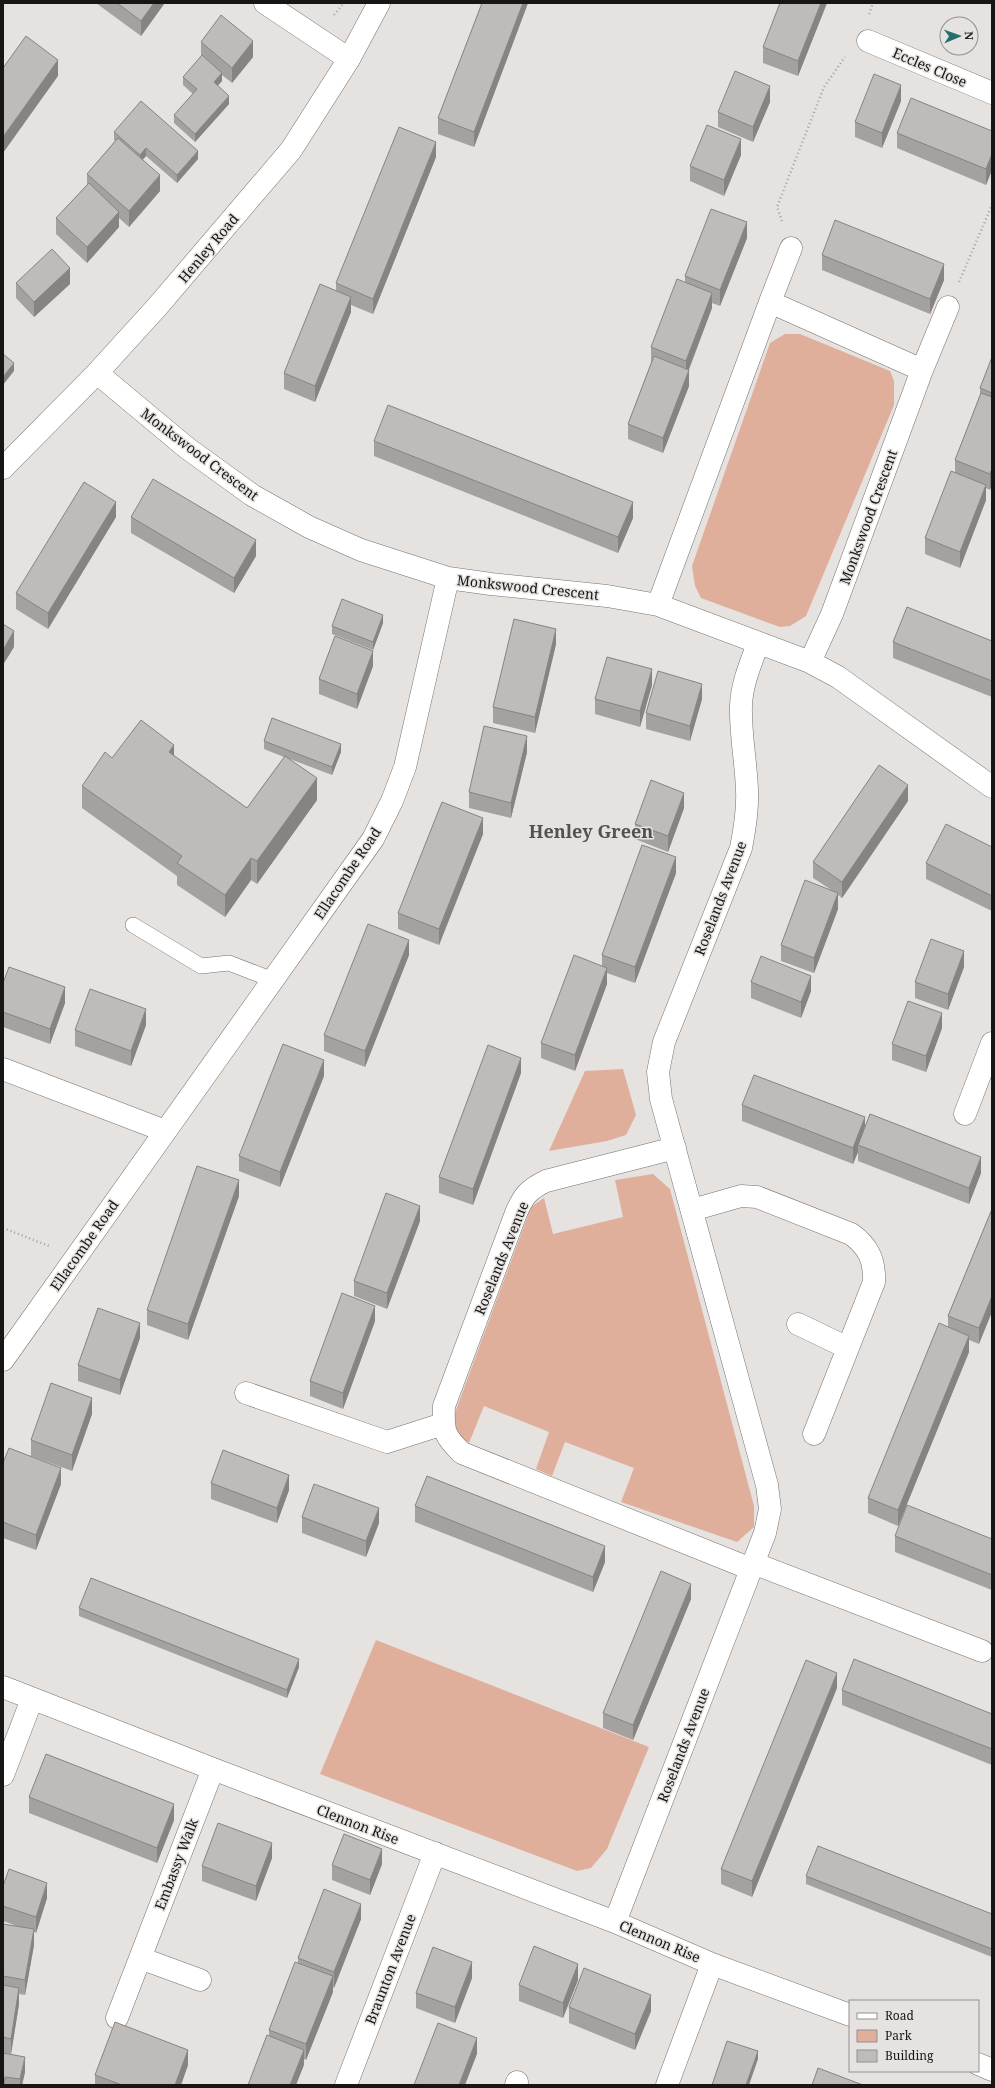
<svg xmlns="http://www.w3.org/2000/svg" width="995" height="2088" font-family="'Noto Serif',serif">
<rect width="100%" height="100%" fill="#e6e2e0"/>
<path fill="#dfaf9c" d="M785,334H800L890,371L894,381V405L806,616L790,626L780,627L701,598L695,586L692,566L770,343Z
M623,1069L636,1115L626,1135L607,1141L549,1151L585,1071Z
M653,1174L670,1189L754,1506V1527L737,1542L621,1502L634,1468L565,1442L552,1476L536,1469L549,1432L484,1406L469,1443L458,1435L453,1418L531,1207L544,1198L553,1234L623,1217L615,1180Z
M376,1640L649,1747L607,1849L591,1868L577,1871L320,1774Z"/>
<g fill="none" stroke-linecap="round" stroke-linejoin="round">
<g stroke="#757270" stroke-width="16">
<path id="service" d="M133,925L201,966L229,963L273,980"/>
</g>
<g stroke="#757270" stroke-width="23">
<path id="minor" d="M265,3L349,59
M868,41L992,93
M770,302L791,248
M922,370L948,307
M97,373L187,448L252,495L309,527L361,550L448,578L491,584L607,596L658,605L810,662L838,677L992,787
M658,605L770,302L922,370L832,614L810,662
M3,1069L165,1131
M965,1114L992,1043
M675,1148L546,1181C528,1190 524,1195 516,1213L444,1406C443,1431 444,1436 462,1453L751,1569
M692,1210L741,1196L757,1197L851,1234C868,1246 875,1260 874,1282L814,1434
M798,1324L848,1348
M3,1360L373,839L392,801L405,767L448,578
M246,1393L387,1442L443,1424
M753,1563L982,1651
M3,1687L213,1769L615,1922L712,1964L850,2015
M3,1775L32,1699
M615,1922L765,1533L770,1509L767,1485L661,1099L658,1072L664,1042L741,848C745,828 748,810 747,790C746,761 740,733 741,705C742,683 751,663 758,643
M140,1958L200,1980
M117,2018L213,1769
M978,2064L992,2070
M346,2085L435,1853
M516,2085L517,2082
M667,2085L712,1964"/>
</g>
<g stroke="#757270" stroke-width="23">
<path id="secondary" d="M3,468L97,373L157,307L291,150L349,59L379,3"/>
</g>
<path stroke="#a5a2a0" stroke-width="2.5" stroke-dasharray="1 3" stroke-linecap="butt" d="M869,14L873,3
M334,15L344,3
M782,221L777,207L824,87L845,57
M959,282L992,205
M3,1228L49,1246"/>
<use href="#service" stroke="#fff" stroke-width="15"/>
<use href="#minor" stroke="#fff" stroke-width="22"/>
<use href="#secondary" stroke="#fff" stroke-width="22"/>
</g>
<path fill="#a4a19f" d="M96,3H164V4L141,36Z
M482,3H528L474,147L438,134V118Z
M780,3H827L798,76L763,63V47Z
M201,42L253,57L232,83L222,75V81L218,85L229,104L195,142L174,123V115L193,94L183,85V77L201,57Z
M901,101L882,148L855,137V122Z
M770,102L753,142L718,127V112Z
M992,131V170L986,185L897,148V133Z
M114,132L198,159L177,183L146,156L142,160L160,191L129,227L119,218V227L87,263L56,234V218L87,185V174L115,141L114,140Z
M741,155L724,196L690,181V166Z
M436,157L373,314L351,305V312L315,402L284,389V373L336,291V283Z
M747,238L720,306L712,303V308L689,370V386L663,453L628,439V424L651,363V347L685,282V276Z
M822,255L944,280L930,314L822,270Z
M16,283L70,284L34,317L16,298Z
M992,357V484L990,490L986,488V500L960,568L925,554V538L955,472V460L980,395V388Z
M374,441L633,518L618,553L374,456Z
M116,517L48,629L16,609V593Z
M131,517L256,556L234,593L131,533Z
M383,623L373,650L332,634V626Z
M992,641V697L893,658V642Z
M556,644L535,733L493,723V707Z
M373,666L357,709L319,694V679Z
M652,685L640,727L595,714V699Z
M702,699L690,741L646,729V713Z
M264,741L341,752L332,775L290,759L317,800L257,884L251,880L225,917L177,885V876L82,808V786L112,758L174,756L247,808L284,757L264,749Z
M527,752L511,818L469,808V792Z
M908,801L842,898L838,895V909L814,973L781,961V945L833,891L813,878V862Z
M684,808L668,852L635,839V824Z
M483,834L439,945L398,929V913Z
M992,847V911L926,879V863Z
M676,873L635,983L607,973V984L575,1071L541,1058V1043L602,966V955Z
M409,955L365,1067L324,1051V1035Z
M964,967L948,1010L915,998V982Z
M751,982L811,991L801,1018L751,998Z
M3,983L65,1003L50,1044L3,1027Z
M146,1025L131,1066L75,1046V1030Z
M942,1028L926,1072L892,1060V1044Z
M521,1073L473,1205L439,1193V1177Z
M324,1076L280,1187L239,1171V1156Z
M742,1105L865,1127L981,1173L969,1204L858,1161V1152L853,1164L742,1121Z
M239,1196L188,1340L147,1325V1310Z
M992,1209L979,1344L969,1340V1352L898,1526L868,1513V1498L948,1327V1316Z
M420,1221L387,1309L354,1296V1281Z
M375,1321L343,1409L310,1396V1381Z
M140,1338L120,1395L78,1381V1365Z
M92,1414L72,1471L31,1456V1440Z
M3,1463L61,1484L36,1550L3,1538Z
M211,1483L289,1490L277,1523L211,1499Z
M415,1506L605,1562L593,1592L415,1522Z
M302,1517L379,1523L366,1557L302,1533Z
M895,1536L992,1539V1590L895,1552Z
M691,1599L633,1740L603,1728V1713Z
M79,1608L299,1667L287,1698L79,1616Z
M837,1688L752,1897L721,1884V1869Z
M842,1690L992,1714V1765L842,1705Z
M29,1797L174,1820L157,1863L29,1813Z
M272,1858L256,1901L202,1881V1866Z
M382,1864L370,1895L332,1880V1865Z
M806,1876L992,1914V1957L806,1884Z
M3,1886L47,1898L36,1933L34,1932V1945L25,1995L19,1994V2004L11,2054L3,2053V1924L17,1926L3,1921Z
M361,1919L334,1988L333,1987V1992L306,2060L304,2059V2065L269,2036V2030L298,1963V1958Z
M472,1978L455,2023L416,2008V1993Z
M578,1980L563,2018L519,2001V1985Z
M569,2007L651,2011L635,2050L569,2023Z
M3,2053L25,2072L22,2085H3Z
M188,2065L181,2085H95V2075Z"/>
<path fill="#868382" d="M154,3H164V4L141,36V21Z
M523,3H528L474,147V132Z
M821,3H827L798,76V61Z
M253,41V57L232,83V68Z
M58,60V76L3,153V137Z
M222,73V81L214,90V82Z
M901,85V101L882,148V133Z
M770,86V102L753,142V127Z
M229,96V104L195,142V134Z
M741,139V155L724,196V180Z
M436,142V157L373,314V299Z
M146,148V156L140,163V155Z
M198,151V159L177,183V175Z
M992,154V170L986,185V169Z
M160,175V191L129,227V211Z
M119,212V227L87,263V247Z
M747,222V238L720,306V290Z
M944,264V280L930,314V299Z
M70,268V284L34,317V302Z
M712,293V308L686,376V361Z
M351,297V312L315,402V386Z
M14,363V371L3,385V377Z
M689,370V386L663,453V438Z
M992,468V484L990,490V474Z
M986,485V500L960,568V552Z
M116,502V517L48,629V613Z
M633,502V518L618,553V537Z
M256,540V556L234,593V578Z
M383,615V623L373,650V642Z
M556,629V644L535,733V717Z
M14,631V647L3,665V650Z
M373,651V666L357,709V694Z
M652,669V685L640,727V711Z
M702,684V699L690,741V726Z
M527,736V752L511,818V803Z
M341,744V752L332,775V767Z
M174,745V767L169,752Z
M317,778V800L257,884V861Z
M908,785V801L842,898V882Z
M684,793V808L668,852V836Z
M483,818V834L439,945V929Z
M676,857V873L635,983V967Z
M251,858V880L225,917V895Z
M838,893V909L814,973V958Z
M409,940V955L365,1067V1051Z
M964,951V967L948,1010V994Z
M607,968V984L575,1071V1055Z
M811,976V991L801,1018V1002Z
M65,987V1003L50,1044V1029Z
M146,1009V1025L131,1066V1051Z
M942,1013V1028L926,1072V1056Z
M521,1058V1073L473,1205V1189Z
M324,1060V1076L280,1187V1172Z
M865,1117V1133L858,1145V1152L853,1164V1148Z
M981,1157V1173L969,1204V1188Z
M239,1180V1196L188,1340V1324Z
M420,1206V1221L387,1309V1293Z
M992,1296V1312L979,1344V1328Z
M375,1306V1321L343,1409V1393Z
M140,1323V1338L120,1395V1380Z
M969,1336V1352L898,1526V1510Z
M92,1398V1414L72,1471V1455Z
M61,1468V1484L36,1550V1535Z
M289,1475V1490L277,1523V1508Z
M379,1508V1523L366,1557V1541Z
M605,1546V1562L593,1592V1577Z
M691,1584V1599L633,1740V1725Z
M299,1659V1667L287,1698V1690Z
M837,1673V1688L752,1897V1881Z
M174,1804V1820L157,1863V1848Z
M272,1843V1858L256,1901V1886Z
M382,1849V1864L370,1895V1880Z
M47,1883V1898L36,1933V1917Z
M361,1904V1919L334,1988V1972Z
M34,1929V1945L25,1995V1980Z
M472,1962V1978L455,2023V2007Z
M578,1964V1980L563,2018V2003Z
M333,1976V1992L306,2060V2044Z
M19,1988V2004L11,2054V2039Z
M651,1995V2011L635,2050V2034Z
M477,2038V2054L465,2085H459Z
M188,2050V2065L181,2085H175Z
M304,2050V2065L296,2085H290Z
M758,2051V2059L749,2085H746Z
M25,2057V2072L22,2085H20V2079Z"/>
<path fill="#bfbbb9" stroke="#868382" d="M117,3H154L141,21Z
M482,3H523L474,132L438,118Z
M780,3H821L798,61L763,47Z
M221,15L253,41L232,68L201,42Z
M26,36L58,60L3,137V68Z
M202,55L222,73L214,82L229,96L195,134L174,115L197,89L183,77Z
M735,71L770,86L753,127L718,112Z
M874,74L901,85L882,133L855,122Z
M911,98L992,131V154L986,169L897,133Z
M141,101L198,151L177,175L146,148L140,155L114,132Z
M707,125L741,139L724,180L690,166Z
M399,127L436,142L373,299L336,283Z
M118,138L160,175L129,211L87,174Z
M89,183L119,212L87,247L56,218Z
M711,209L747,222L720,290L685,276Z
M835,220L944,264L930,299L822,255Z
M52,249L70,268L34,302L16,283Z
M677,279L712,293L686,361L651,347Z
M320,284L351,297L315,386L284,373Z
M3,354L14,363L3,377Z
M654,356L689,370L663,438L628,424Z
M992,357V393L980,388Z
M981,393L992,397V468L990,474L955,460Z
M388,405L633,502L618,537L374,441Z
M951,471L986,485L960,552L925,538Z
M153,479L256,540L234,578L131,517Z
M84,482L116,502L48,613L16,593Z
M342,599L383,615L373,642L332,626Z
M907,607L992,641V681L893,642Z
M514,619L556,629L535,717L493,707Z
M3,624L14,631L3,650Z
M335,636L373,651L357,694L319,679Z
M607,657L652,669L640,711L595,699Z
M658,671L702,684L690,726L646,713Z
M272,718L341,744L332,767L264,741Z
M141,720L174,745L169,752L247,808L285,756L317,778L257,861L251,858L225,895L177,863L182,856L82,786L105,752L112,758Z
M484,726L527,736L511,803L469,792Z
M879,765L908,785L842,882L813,862Z
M651,780L684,793L668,836L635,824Z
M442,802L483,818L439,929L398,913Z
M946,824L992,847V896L926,863Z
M642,845L676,857L635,967L602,955Z
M805,880L838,893L814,958L781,945Z
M368,924L409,940L365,1051L324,1035Z
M931,939L964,951L948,994L915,982Z
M574,955L607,968L575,1055L541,1043Z
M761,956L811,976L801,1002L751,982Z
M9,967L65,987L50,1029L3,1012V983Z
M90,989L146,1009L131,1051L75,1030Z
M908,1001L942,1013L926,1056L892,1044Z
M283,1044L324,1060L280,1172L239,1156Z
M488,1045L521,1058L473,1189L439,1177Z
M754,1075L865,1117L853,1148L742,1105Z
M870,1114L981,1157L969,1188L858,1145Z
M197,1166L239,1180L188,1324L147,1310Z
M386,1193L420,1206L387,1293L354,1281Z
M992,1209V1296L979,1328L948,1316Z
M342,1293L375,1306L343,1393L310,1381Z
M98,1308L140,1323L120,1380L78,1365Z
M939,1323L969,1336L898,1510L868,1498Z
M51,1383L92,1398L72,1455L31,1440Z
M9,1448L61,1468L36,1535L3,1522V1463Z
M223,1450L289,1475L277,1508L211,1483Z
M427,1476L605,1546L593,1577L415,1506Z
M314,1484L379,1508L366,1541L302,1517Z
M907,1505L992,1539V1575L895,1536Z
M661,1571L691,1584L633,1725L603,1713Z
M91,1578L299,1659L287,1690L79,1608Z
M854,1659L992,1714V1749L842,1690Z
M806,1660L837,1673L752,1881L721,1869Z
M46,1754L174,1804L157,1848L29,1797Z
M218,1823L272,1843L256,1886L202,1866Z
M344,1834L382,1849L370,1880L332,1865Z
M818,1846L992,1914V1949L806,1876Z
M9,1869L47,1883L36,1917L3,1906V1886Z
M324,1889L361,1904L334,1972L298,1958Z
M3,1924L34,1929L25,1980L3,1976Z
M534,1946L578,1964L563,2003L519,1985Z
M433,1947L472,1962L455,2007L416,1993Z
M295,1962L333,1976L306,2044L269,2030Z
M584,1968L651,1995L635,2034L569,2007Z
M3,1985L19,1988L11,2039L3,2037Z
M115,2022L188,2050L175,2085H122L95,2075Z
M438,2023L477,2038L459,2085H414Z
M267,2035L304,2050L290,2085H248Z
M727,2041L758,2051L746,2085H712Z
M3,2053L25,2057L20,2079L5,2077L4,2085H3Z
M818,2068L863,2085H812Z"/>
<g text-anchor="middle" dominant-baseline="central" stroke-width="3" stroke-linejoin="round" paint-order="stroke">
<g font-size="14" fill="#171615" stroke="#e6e2e0">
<text transform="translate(930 67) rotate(23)">Eccles Close</text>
<text transform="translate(208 248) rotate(-50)">Henley Road</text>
<text transform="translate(200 454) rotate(37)">Monkswood Crescent</text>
<text transform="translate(868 517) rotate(-70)">Monkswood Crescent</text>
<text transform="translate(528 587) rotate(6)">Monkswood Crescent</text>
<text transform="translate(347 873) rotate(-56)">Ellacombe Road</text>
<text transform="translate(720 898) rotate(-69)">Roselands Avenue</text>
<text transform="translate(84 1245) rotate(-55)">Ellacombe Road</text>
<text transform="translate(501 1258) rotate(-68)">Roselands Avenue</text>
<text transform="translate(683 1745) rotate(-69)">Roselands Avenue</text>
<text transform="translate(358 1824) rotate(21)">Clennon Rise</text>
<text transform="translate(176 1864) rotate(-69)">Embassy Walk</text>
<text transform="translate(660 1941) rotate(23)">Clennon Rise</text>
<text transform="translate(390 1969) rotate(-69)">Braunton Avenue</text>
</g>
<g font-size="18" font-weight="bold" fill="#555150" stroke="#e6e2e0">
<text x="591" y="831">Henley Green</text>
</g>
</g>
<rect width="995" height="2088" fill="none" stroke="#171615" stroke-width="8"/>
<rect x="849" y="2000" width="130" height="72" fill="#e6e2e0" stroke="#93908f"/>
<rect x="857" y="2013" width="20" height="6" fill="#ffffff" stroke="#93908f"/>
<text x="885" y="2020" font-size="12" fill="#171615">Road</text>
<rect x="857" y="2030" width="20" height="12" fill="#dfaf9c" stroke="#93908f"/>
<text x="885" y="2040" font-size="12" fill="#171615">Park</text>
<rect x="857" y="2050" width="20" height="12" fill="#bfbbb9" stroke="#93908f"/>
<text x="885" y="2060" font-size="12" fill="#171615">Building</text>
<g transform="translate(959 36) rotate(88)"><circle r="19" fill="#e6e2e0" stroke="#93908f"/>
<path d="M0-3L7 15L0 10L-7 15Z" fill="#25706f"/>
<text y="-6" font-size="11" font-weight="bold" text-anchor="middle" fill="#171615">N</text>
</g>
</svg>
